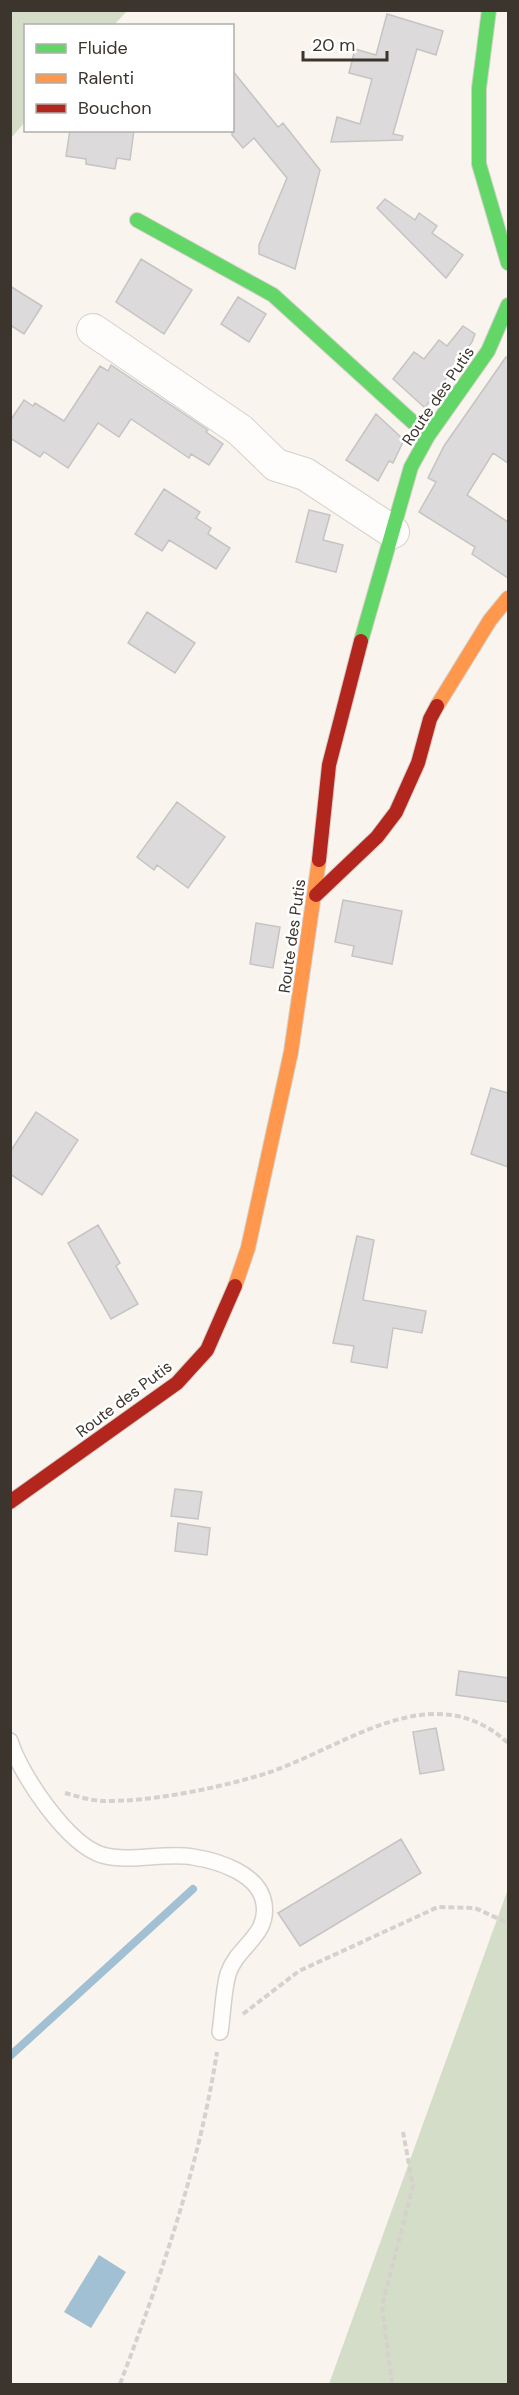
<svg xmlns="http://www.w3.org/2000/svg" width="519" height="2395" font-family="'DM Sans',sans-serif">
<rect width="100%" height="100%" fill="#f9f4ee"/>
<path fill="#d4ddc8" d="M11,10L127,11L114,25L26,26L25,122L11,138Z
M508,1889V2384H329Z"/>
<path fill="#a2c0d3" d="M99,2255L126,2272L91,2328L64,2312Z"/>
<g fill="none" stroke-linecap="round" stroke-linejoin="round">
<path stroke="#a2c0d3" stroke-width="8" d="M10,2056L193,1889"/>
</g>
<path fill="#dcdadb" stroke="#c6c3c4" stroke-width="1.5" d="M387,14L443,31L436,55L417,49L393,134L403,136L402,140L331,142L337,117L360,124L372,79L349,73L355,49L376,55Z
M232,70L278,127L283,123L320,170L295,269L259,254V245L287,178L254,138L243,148L232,135Z
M70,130H134L130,160L117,158L115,169L86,164V159L66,156Z
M385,199L415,220L419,213L437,226L432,233L463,255L446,278L377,208Z
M141,259L192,290L164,334L116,302Z
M10,286L42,306L24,334L10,325Z
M238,297L266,314L249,342L221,324Z
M463,326L475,334L472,342L425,408L393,379L414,352L424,359L439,340L447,346Z
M506,357L508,359V463L493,453L467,495L508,522V578L472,554L475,547L419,512L436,482L428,478L444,446Z
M111,365L208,430L206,432L223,444L209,465L191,454L189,458L131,419L119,437L98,423L68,468L44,452L40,457L10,438V421L24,400L33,406L35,403L64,421L100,366L108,371Z
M376,414L404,440L393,463L389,461L378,481L346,460Z
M164,489L200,512L196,518L211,528L208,534L230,548L216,569L169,540L162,551L135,534Z
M309,510L330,515L323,540L343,545L336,572L296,562Z
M147,612L195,643L175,673L128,643Z
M177,802L225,837L188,888L157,865L154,870L137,857Z
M343,900L402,911L392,964L352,956L354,946L335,942Z
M256,923L280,927L273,968L250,964Z
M491,1088L508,1093V1167L471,1154Z
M36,1112L78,1140L42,1195L10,1174V1152Z
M98,1225L120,1263L116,1266L138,1304L111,1319L68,1243Z
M357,1236L374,1240L363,1300L426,1311L422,1333L393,1328L387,1368L351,1362L354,1346L333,1343Z
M175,1489L202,1492L198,1519L171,1516Z
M178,1523L210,1528L207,1555L175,1551Z
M459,1671L508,1678V1702L456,1695Z
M436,1728L444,1770L420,1774L413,1732Z
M401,1839L421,1873L300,1946L278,1913Z"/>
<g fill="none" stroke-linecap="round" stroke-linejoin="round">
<g stroke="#d5d0ca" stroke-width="18">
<path id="lane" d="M10,1741C20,1774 67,1844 102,1855C132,1863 164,1852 193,1857C219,1861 260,1874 264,1904C269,1936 237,1946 228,1974C223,1992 223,2013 220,2032"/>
</g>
<g stroke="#d5d0ca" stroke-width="34">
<path id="street" d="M93,330L240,430L276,465L305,474L393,532"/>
</g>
<g stroke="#d5d0ca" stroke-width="16">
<path id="fast" d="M489,10L479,88V164L508,263
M137,220L273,295L428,436
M361,641L411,467L428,436L488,351L508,305"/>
</g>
<g stroke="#d5d0ca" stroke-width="16">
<path id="slow" d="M437,706L490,620L508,598
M235,1286L248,1248L291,1052L319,860"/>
</g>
<g stroke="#d5d0ca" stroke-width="16">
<path id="jam" d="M319,860L329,765L361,641
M316,895L377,837L396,812L418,763L430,719L437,706
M10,1502L177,1383L207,1350L235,1286"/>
</g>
<path stroke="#d5d2ce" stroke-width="4" stroke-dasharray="6 3" stroke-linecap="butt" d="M65,1793C76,1796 89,1800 101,1801C148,1802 208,1790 254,1777C337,1755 428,1670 508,1743
M243,2014L299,1971L438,1907L475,1908L508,1923
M120,2384C161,2276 199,2167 217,2052
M392,2384L382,2306L413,2186L403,2132"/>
<use href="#lane" stroke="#fefdfc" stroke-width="15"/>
<use href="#street" stroke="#fefdfc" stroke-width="32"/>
<use href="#fast" stroke="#63d668" stroke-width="14"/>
<use href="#slow" stroke="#ff974d" stroke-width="14"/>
<use href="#jam" stroke="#b3261e" stroke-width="14"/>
</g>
<g text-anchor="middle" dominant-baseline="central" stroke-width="5" stroke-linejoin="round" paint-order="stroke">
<g font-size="16" fill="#3b352d" stroke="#fff">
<text transform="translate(438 396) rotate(-56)">Route des Putis</text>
<text transform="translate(292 936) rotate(-82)">Route des Putis</text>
<text transform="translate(124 1399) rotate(-37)">Route des Putis</text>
</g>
</g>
<rect width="519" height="2395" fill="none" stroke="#3b352d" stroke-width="24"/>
<rect x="24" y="24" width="210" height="108" fill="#ffffff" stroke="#b1aeab" stroke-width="1.5"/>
<rect x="36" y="44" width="30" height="9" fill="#63d668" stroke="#b1aeab" stroke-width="1.5"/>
<text x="78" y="54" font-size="18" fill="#3b352d">Fluide</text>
<rect x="36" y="74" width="30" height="9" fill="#ff974d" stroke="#b1aeab" stroke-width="1.5"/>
<text x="78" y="84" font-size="18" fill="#3b352d">Ralenti</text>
<rect x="36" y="104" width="30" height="9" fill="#b3261e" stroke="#b1aeab" stroke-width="1.5"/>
<text x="78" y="114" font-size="18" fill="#3b352d">Bouchon</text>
<path d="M303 51v9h84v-9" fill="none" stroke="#3b352d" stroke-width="3"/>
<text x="312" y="51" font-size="18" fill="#3b352d" stroke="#ffffff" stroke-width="4.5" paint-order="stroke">20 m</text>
</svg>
